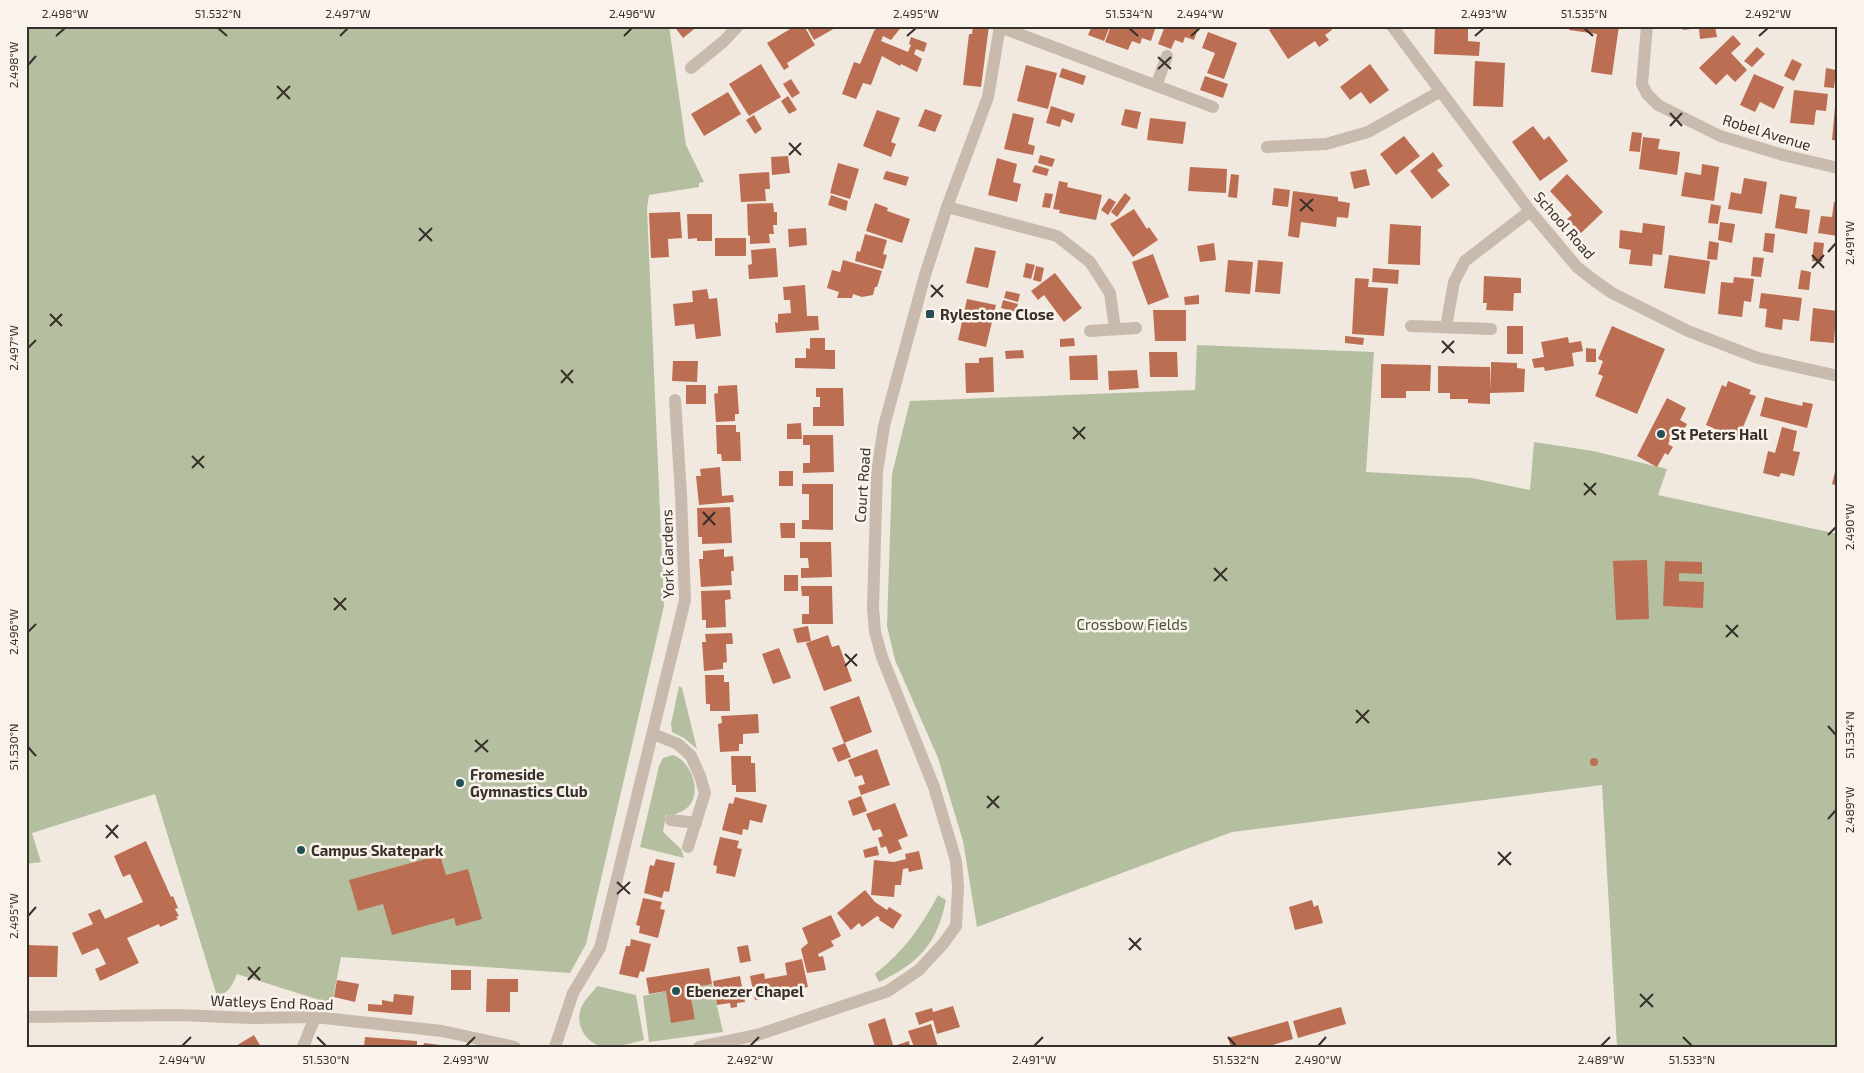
<svg xmlns="http://www.w3.org/2000/svg" width="1864" height="1073" font-family="'Exo 2',sans-serif">
<rect width="100%" height="100%" fill="#f1e9e0"/>
<path fill="#b4bfa0" d="M26,26H669L686,145L704,182L699,183V187L649,195L647,208L664,606L586,944L570,973L341,957L332,1004L237,974C232,985 230,993 217,996L155,794L32,833L41,862L26,864Z
M1197,345L1374,352L1366,472L1472,478L1530,490L1534,442L1593,451L1667,469L1658,495L1838,534V1047H1617L1602,785L1232,832L977,927L963,841L938,758L895,660L887,626L892,474L910,401L1195,390Z
M679,686L682,688L697,749L684,738L672,732L671,724Z
M673,755C695,763 706,804 678,813C675,815 670,815 666,815L663,832L681,849L684,858L640,847L659,766L663,758Z
M938,895L946,900C937,944 919,963 879,982L875,974C903,952 922,926 938,895Z
M712,984L723,1032L649,1042L643,996L666,991L695,1019L689,988Z
M597,986L636,995L644,1040C631,1043 614,1049 601,1046C585,1042 575,1024 581,1008C584,1000 592,993 597,986Z"/>
<path fill="#bc6e53" d="M674,26H698L683,38Z
M795,26H804L815,45L787,63L789,67L784,70L767,43Z
M806,26H834L835,28L814,40Z
M878,26H902L891,40L883,36L881,41L908,52L911,45L909,44L911,37L927,43L924,52L916,49L914,54L922,59L917,72L901,64L900,66L882,56L871,85L863,83L856,99L842,94L854,62L860,64L874,31Z
M973,26H989L981,87L963,85L969,34H972Z
M1092,26H1110L1104,41L1088,35Z
M1111,26H1130L1135,28L1136,26H1156L1151,41L1142,38L1140,44L1132,41L1128,50L1105,42Z
M1165,26L1178,27L1199,26L1194,40L1185,37L1183,43L1175,40L1171,49L1158,44Z
M1275,26H1329L1332,30L1325,35L1329,40L1319,47L1315,41L1288,59L1269,30Z
M1435,26H1468V41L1480,42L1479,56L1434,54Z
M1570,26H1619L1612,75L1591,72L1597,34L1569,30Z
M1682,26H1715L1717,37L1700,39L1699,28L1683,30Z
M1208,32L1237,43L1224,79L1207,73L1215,53L1202,48Z
M1733,35L1741,44L1731,53L1747,70L1735,82L1727,74L1716,85L1699,68Z
M1757,47L1765,54L1752,67L1744,61Z
M1792,59L1802,64L1794,81L1784,76Z
M1475,61L1505,63L1503,107L1473,106Z
M761,64L781,97L749,116L729,84Z
M1370,64L1389,90L1370,104L1361,92L1350,100L1340,87Z
M1026,65L1057,73L1048,109L1017,101Z
M1062,68L1086,76L1083,85L1059,77Z
M1826,68L1836,70L1834,88L1824,87Z
M1754,74L1784,87L1774,109L1760,102L1755,112L1740,105Z
M1205,76L1228,84L1223,98L1200,90Z
M791,79L800,93L792,98L783,84Z
M1794,90L1828,94L1826,111L1816,110L1814,125L1790,123Z
M728,92L741,114L704,136L691,114Z
M788,96L797,110L789,114L781,101Z
M1051,106L1075,114L1072,123L1062,119L1060,127L1046,123Z
M1835,107L1838,108V141L1832,140Z
M925,109L942,115L935,132L918,126Z
M1125,109L1141,112L1137,129L1121,125Z
M877,110L900,118L891,142L896,144L891,157L863,146Z
M1013,113L1034,118L1028,144L1035,146L1033,155L1004,149Z
M754,115L762,129L755,134L746,120Z
M1150,118L1186,122L1183,144L1147,140Z
M1533,126L1544,140L1549,136L1568,161L1540,181L1512,142Z
M1632,132L1642,133L1640,152L1629,151Z
M1404,136L1420,156L1396,175L1380,154Z
M1643,137L1660,139L1658,149L1680,152L1677,175L1639,169Z
M1433,152L1443,166L1437,170L1450,185L1432,199L1410,171Z
M1040,155L1055,159L1052,167L1038,163Z
M788,156L790,173L772,175L771,157Z
M997,158L1017,164L1013,182L1021,184L1017,202L988,195Z
M838,163L859,169L850,199L830,193Z
M1702,164L1719,167L1714,201L1681,196L1685,172L1701,175Z
M1035,165L1049,169L1047,176L1032,172Z
M1190,167L1227,169L1226,193L1188,191Z
M1366,169L1370,185L1354,189L1350,172Z
M886,171L909,177L906,186L883,179Z
M769,172L770,189H765L766,201L741,202L739,174Z
M1231,174L1239,175L1237,198L1228,197Z
M1567,174L1603,212L1581,233L1567,219L1572,215L1550,191Z
M1744,178L1767,182L1762,214L1728,209L1731,192L1741,194Z
M1059,181L1068,183L1067,187L1102,195L1096,220L1059,213L1060,210L1053,209Z
M1274,188L1290,190L1288,207L1272,205Z
M1293,191L1338,197V201L1350,203L1348,218L1337,217L1336,227L1301,222L1299,238L1288,236Z
M1045,193L1053,194L1050,208L1042,207Z
M1125,193L1131,198L1117,217L1111,212Z
M1780,194L1797,197L1795,208L1810,210L1807,234L1775,228Z
M831,195L848,201L846,211L828,205Z
M1109,198L1116,202L1108,215L1101,210Z
M1834,202H1838V236L1818,233L1821,216L1832,217Z
M773,203L774,212H777V225H773L774,234H769L770,243L750,244V236L748,235L747,204Z
M875,203L888,208L887,211L910,219L902,243L866,231Z
M1711,204L1721,206L1718,224L1708,223Z
M1134,209L1147,229L1149,227L1158,240L1133,257L1110,224Z
M680,212L682,238L668,239L669,257L651,258L649,213Z
M687,214H712V241H697V238L688,239Z
M1720,222L1735,224L1732,243L1718,240Z
M1643,223L1665,226L1662,255L1653,254L1652,266L1629,264L1631,250L1619,248L1620,230L1642,233Z
M1390,224L1421,226L1420,265L1388,264Z
M806,228L807,245L789,247L788,229Z
M1765,233L1775,234L1773,253L1763,251Z
M865,234L887,240L883,254L887,255L883,269L855,261L857,251L860,252Z
M715,238H746V256H715Z
M1709,241L1719,243L1717,260L1707,259Z
M1814,242L1824,243L1822,262L1812,261Z
M1214,243L1216,260L1200,262L1197,246Z
M975,247L996,251L988,288L966,283Z
M776,248L778,277L749,279L748,265L752,264L751,250Z
M1153,254L1169,297L1148,305L1132,262Z
M1669,255L1710,261L1705,294L1664,288Z
M1753,257L1764,258L1761,277L1751,276Z
M843,260L882,271L877,287H875L873,295L862,297L853,294L852,298H837L839,292L827,288L832,270L840,272Z
M1228,260L1253,262L1250,294L1225,292Z
M1258,260L1283,262L1280,294L1255,292Z
M1026,263L1035,265L1031,279L1023,277Z
M1036,266L1044,268L1041,282L1033,280Z
M1373,268L1399,270L1398,284L1372,282Z
M1801,270L1811,272L1809,290L1798,289Z
M1055,273L1082,308L1064,322L1044,295L1038,300L1031,291Z
M1484,276L1521,278V293H1514L1513,311L1486,310L1487,303H1483Z
M1734,277L1754,279L1751,302L1744,301L1742,317L1718,314L1721,282L1733,283Z
M1355,278L1369,279L1368,287L1388,288L1384,336L1352,334Z
M805,285L807,316H818L819,330L776,333L775,322L778,323V314L791,313L790,300H784L783,287Z
M707,289L709,299L717,298L721,336L696,339L694,324L675,326L673,304L693,302L692,291Z
M1006,291L1020,294L1018,302L1004,298Z
M1761,293L1802,298L1799,321L1783,319L1782,330L1765,327L1767,309L1759,308Z
M1199,295V304L1185,305L1184,297Z
M967,299L996,305L986,347L958,340Z
M1003,300L1018,304L1015,312L1001,308Z
M1813,308L1838,311V328L1835,327L1834,343L1810,341Z
M1153,310H1186V341H1155Z
M1507,326H1523V354H1507Z
M1612,326L1665,349L1637,414L1595,396L1603,376L1598,374L1603,361L1598,359Z
M1345,336L1364,338L1363,345L1345,343Z
M1568,337L1569,343L1581,341L1583,351L1572,353L1574,366L1545,371L1544,367L1534,368L1532,359L1544,357L1541,342Z
M810,338H825V350H835V369L795,368V358H806V348L810,349Z
M1074,338L1075,346L1060,347V339Z
M1586,348L1596,349V362H1586Z
M1023,350L1024,358L1006,359L1005,351Z
M1149,352H1177L1178,377H1150Z
M1097,355L1098,380H1070L1069,356Z
M993,357L994,392L966,393L965,363H979V358Z
M673,361H698L697,382L672,381Z
M1491,362L1517,363V368L1525,369L1524,392L1490,393V404L1468,403V399H1450V393H1438V366L1490,367L1491,390Z
M1381,364L1431,365L1430,391H1406V398H1381Z
M1137,370L1139,388L1109,390L1108,371Z
M1728,381L1751,390L1749,394L1756,396L1738,439L1706,425L1722,385L1726,387Z
M686,385H706V404H686Z
M737,385L739,414H735V421L716,422L714,394L718,393V386Z
M816,388H843L844,426H813V407H820V397H816Z
M1765,397L1802,406L1803,402L1813,404L1807,428L1760,416Z
M1667,398L1686,408L1680,420L1687,424L1681,435L1674,432L1668,444L1673,447L1668,455L1665,453L1657,467L1637,456Z
M801,423L802,439H787V424Z
M716,425H736V432H740L741,461H722L721,454H717Z
M1782,427L1797,431L1793,451L1800,452L1794,476L1781,473L1779,477L1763,473L1768,451L1775,453Z
M803,435H833L834,472L803,473V463H810V445H803Z
M1837,464H1838V486L1832,484Z
M720,467L722,496L733,495L734,502L699,505L696,476H701L700,469Z
M779,471H793V486H779Z
M802,484H833V530L802,529V520H809V494H802Z
M730,507L732,543L702,544V537H698L697,508Z
M780,523H795V538H781Z
M800,542H831L832,577L801,578V568H809L808,558H800Z
M724,549V557L733,556L734,571H731L732,585L701,587L699,559H703V551Z
M1647,560L1649,619L1616,620L1613,561Z
M1665,561L1702,562V574L1679,573V581L1704,582L1703,608L1663,606Z
M784,575H798V591H784Z
M801,586H832L833,624H802V614H809V596H802Z
M730,590L731,599L725,600L726,627L706,628V620H702L701,591Z
M808,626L811,641L797,643L793,629Z
M732,633L733,644H726L727,662L723,663V669L704,671L702,642H706L705,634Z
M828,635L832,647L839,645L852,681L824,691L806,643Z
M779,648L791,678L773,684L762,654Z
M705,675H724V682H729L730,711H710V704H706Z
M859,696L872,732L844,743L830,707Z
M758,714L759,733L743,734V744H739V751L720,752L718,724L722,723L721,716Z
M845,743L851,757L838,762L832,748Z
M877,749L890,785L861,795L858,786L865,784L862,775L855,777L848,760Z
M731,756H751V763H755L756,792H736V785H732Z
M1590 762a4 4 0 1 1 8 0a4 4 0 1 1-8 0Z
M861,796L867,811L853,816L848,801Z
M735,797L767,805L762,823L750,820L748,830L743,829L742,835L722,830L729,803L733,804Z
M895,803L908,836L898,840L902,849L889,854L886,846L881,848L878,838L883,836L880,829L873,831L866,814Z
M720,837L739,841L737,848L742,849L735,877L716,873L717,866L713,865Z
M146,841L171,897L173,896L178,908L175,909L179,916L176,917L178,919L160,927L159,924L127,938L139,963L100,981L95,969L106,964L98,948L82,955L72,933L93,924L88,914L100,909L105,919L143,902L130,874L123,877L114,856Z
M877,846L879,855L865,858L863,850Z
M919,851L923,869L909,872L908,868L903,869L901,885H895L894,897L871,895L874,860L894,862L906,859L905,854Z
M440,855L446,875L468,869L482,919L456,926L454,918L392,935L383,904L358,911L349,880Z
M656,859L675,863L669,892L664,891L662,898L644,893L650,865L654,866Z
M865,890L875,902L887,910L889,907L902,915L893,929L879,920L880,918L877,916L862,927L859,923L851,930L837,913Z
M643,898L662,902L660,909L665,910L658,938L639,933L640,926L636,925Z
M1312,900L1314,907L1318,905L1323,923L1295,930L1289,907Z
M831,915L841,936L831,941L834,946L818,954L819,957L823,956L826,970L807,973L801,949L808,943L802,928Z
M631,939L651,944L644,972L640,971L638,978L619,974L626,946H630Z
M26,945L58,946L57,977H26Z
M748,945L751,961L740,963L737,947Z
M802,959L808,987L791,990L792,992L755,1000L750,976L764,973L765,979L787,975L785,963Z
M709,968L712,984L689,988L695,1019L671,1023L666,991L649,994L646,978Z
M451,970H471V990H451Z
M740,976L745,1002L737,1003V1007L731,1008L730,1003L717,1005L713,981Z
M487,979H518V992H510V1012H486Z
M337,980L359,984L355,1002L334,997Z
M394,994L414,996L412,1015L368,1011V1004L382,1005V1000L393,1002Z
M953,1006L960,1027L937,1034L933,1020L919,1025L915,1013L932,1008L933,1012Z
M1341,1007L1346,1024L1298,1038L1293,1021Z
M885,1018L893,1045L875,1047L868,1024Z
M1288,1021L1293,1039L1266,1047H1231L1228,1038Z
M931,1024L938,1047H914L908,1031Z
M254,1035L261,1047H234Z
M365,1037L417,1041V1047H364Z
M909,1041L910,1047H894V1046Z
M424,1043L440,1045L439,1047H423Z"/>
<g fill="none" stroke-linecap="round" stroke-linejoin="round">
<path stroke="#c8baac" stroke-width="12" d="M1392,26L1530,211L1577,267L1595,281L1612,293L1688,331L1758,358L1838,376
M1647,26L1642,84L1647,94L1658,105L1720,136L1783,155L1838,168
M1000,27L1213,107
M691,68L724,41L738,26
M1156,86L1167,56
M1267,147L1326,144L1368,132L1441,91
M947,207L1057,236L1090,262L1110,293L1115,329
M1411,326L1491,329
M1446,327L1454,282L1465,261L1530,211
M1090,331L1136,328
M653,734L678,744L691,756L700,776L705,793L688,847
M671,820L696,823
M303,1047L315,1017
M555,1047L573,993L600,948L685,600L681,495L675,400"/>
<path stroke="#c8baac" stroke-width="12" d="M26,1017L179,1015L250,1018L315,1017L442,1031L515,1047
M699,1047L757,1035L888,991L919,970L943,944L956,926L958,887L956,861L934,787L882,657L875,632L873,608L877,472L884,426L925,275L947,207L988,97L1000,26"/>
</g>
<path fill="none" stroke="#372f2a" stroke-width="2" d="M218,28L227,36M1129,28L1138,36M1584,28L1593,36M56,36L65,28M340,36L348,28M624,36L632,28M907,36L916,28M1191,36L1200,28M1475,36L1484,28M1759,36L1768,28M1158,57L1171,69M28,65L36,56M1158,69L1171,57M277,86L290,99M277,99L290,86M1670,113L1682,126M1670,126L1682,113M789,143L801,155M789,155L801,143M1300,199L1313,211M1300,211L1313,199M419,228L432,241M419,241L432,228M1828,252L1836,243M1812,255L1824,268M1812,268L1824,255M931,285L943,297M931,297L943,285M50,314L62,326M50,326L62,314M1442,341L1454,353M28,348L36,340M1442,353L1454,341M561,370L573,383M561,383L573,370M1073,427L1085,439M1073,439L1085,427M192,456L204,468M192,468L204,456M1584,483L1596,495M1584,495L1596,483M703,512L715,525M703,525L715,512M1828,535L1836,527M1214,568L1227,581M1214,581L1227,568M334,598L346,610M334,610L346,598M1726,625L1738,637M28,632L36,624M1726,637L1738,625M845,654L857,666M845,666L857,654M1356,710L1369,723M1356,723L1369,710M1828,726L1836,735M475,740L488,752M28,747L36,756M475,752L488,740M987,796L999,808M987,808L999,796M1828,819L1836,810M106,825L118,838M106,838L118,825M1498,852L1511,865M1498,865L1511,852M617,882L630,894M617,894L630,882M28,916L36,907M1129,938L1141,950M1129,950L1141,938M248,967L260,980M248,980L260,967M1640,994L1653,1007M1640,1007L1653,994M317,1037L326,1046M1228,1037L1236,1046M1683,1037L1692,1046M182,1046L191,1037M466,1046L475,1037M750,1046L759,1037M1034,1046L1043,1037M1318,1046L1326,1037M1601,1046L1610,1037"/>
<g fill="#235156" stroke="#f9f3ec" stroke-width="2">
<rect x="925" y="309" width="10" height="10" rx="2.5"/>
<circle cx="1661" cy="434" r="5"/>
<circle cx="460" cy="783" r="5"/>
<circle cx="301" cy="850" r="5"/>
<circle cx="676" cy="991" r="5"/>
</g>
<g text-anchor="middle" dominant-baseline="central" stroke-width="5" stroke-linejoin="round" paint-order="stroke">
<g font-size="15" fill="#372f2a" stroke="#f9f3ec">
<text transform="translate(1767 132) rotate(17)">Robel Avenue</text>
<text transform="translate(1565 225) rotate(49)">School Road</text>
<text transform="translate(862 485) rotate(-86)">Court Road</text>
<text transform="translate(667 554) rotate(-91)">York Gardens</text>
<text transform="translate(272 1002) rotate(2)">Watleys End Road</text>
</g>
<g font-size="15" font-weight="bold" fill="#372f2a" stroke="#f9f3ec" text-anchor="start">
<text x="940" y="314">Rylestone Close</text>
<text x="1671" y="434">St Peters Hall</text>
<text x="470" y="774">Fromeside<tspan x="470" dy="17">Gymnastics Club</tspan></text>
<text x="311" y="850">Campus Skatepark</text>
<text x="686" y="991">Ebenezer Chapel</text>
</g>
<g font-size="15" fill="#465330" stroke="#f9f3ec">
<text x="1132" y="624">Crossbow Fields</text>
</g>
</g>
<rect width="1864" height="1073" fill="none" stroke="#f9f3ec" stroke-width="55"/>
<rect x="28" y="28" width="1808" height="1018" fill="none" stroke="#372f2a" stroke-width="2"/>
<g font-size="12" text-anchor="middle" fill="#372f2a">
<text x="65" y="18">2.498°W</text>
<text x="218" y="18">51.532°N</text>
<text x="348" y="18">2.497°W</text>
<text x="632" y="18">2.496°W</text>
<text x="916" y="18">2.495°W</text>
<text x="1129" y="18">51.534°N</text>
<text x="1200" y="18">2.494°W</text>
<text x="1484" y="18">2.493°W</text>
<text x="1584" y="18">51.535°N</text>
<text x="1768" y="18">2.492°W</text>
<text transform="translate(14 65) rotate(-90)" y="4">2.498°W</text>
<text transform="translate(1850 243) rotate(-90)" y="4">2.491°W</text>
<text transform="translate(14 348) rotate(-90)" y="4">2.497°W</text>
<text transform="translate(1850 527) rotate(-90)" y="4">2.490°W</text>
<text transform="translate(14 632) rotate(-90)" y="4">2.496°W</text>
<text transform="translate(1850 735) rotate(-90)" y="4">51.534°N</text>
<text transform="translate(14 747) rotate(-90)" y="4">51.530°N</text>
<text transform="translate(1850 810) rotate(-90)" y="4">2.489°W</text>
<text transform="translate(14 916) rotate(-90)" y="4">2.495°W</text>
<text x="182" y="1064">2.494°W</text>
<text x="326" y="1064">51.530°N</text>
<text x="466" y="1064">2.493°W</text>
<text x="750" y="1064">2.492°W</text>
<text x="1034" y="1064">2.491°W</text>
<text x="1236" y="1064">51.532°N</text>
<text x="1318" y="1064">2.490°W</text>
<text x="1601" y="1064">2.489°W</text>
<text x="1692" y="1064">51.533°N</text>
</g>
</svg>
